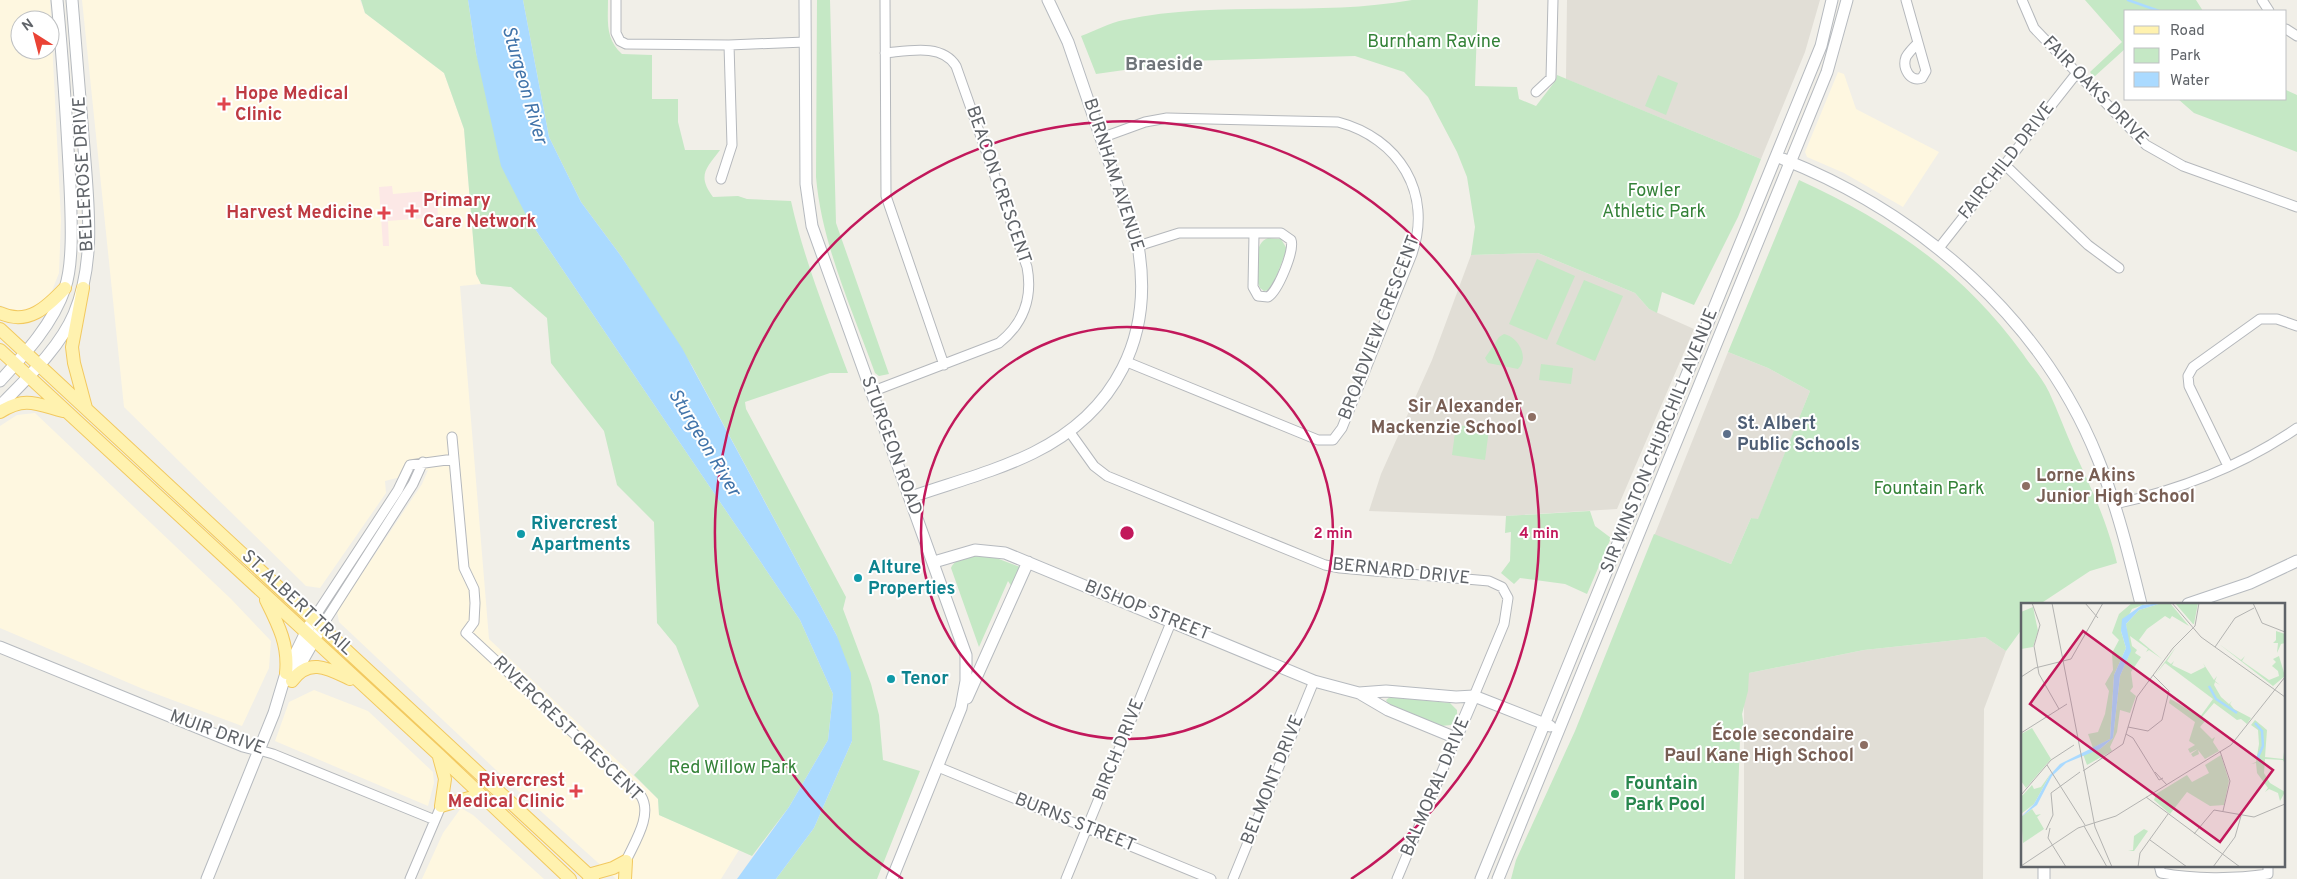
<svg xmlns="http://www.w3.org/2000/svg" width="2297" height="879" font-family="Overpass,sans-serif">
<rect width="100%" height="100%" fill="#f1efe8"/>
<path fill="#fef7e0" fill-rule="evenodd" d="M0,0H50L61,220L59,273L48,301L20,313L0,305ZM20,20H50V50H20Z
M82,0H360L365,13L444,73L464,129L476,274L481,284L460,286L489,639L658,799L659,815L739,850L721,879H616L514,787L339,622L337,611L422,484L428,470L385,481L386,493L320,588L306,586L124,407Z
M1838,72L1844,74L1856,109L1939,152L1903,207L1844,173L1807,157L1805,152Z
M35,413L231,599L271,641L269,668L242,726L143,689L0,628V426L17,415Z
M314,690L368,711L433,772L434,783L428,806L275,741L289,702Z
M461,808L473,815L544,879H422L443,833Z"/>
<path fill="#e1ded6" d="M1567,0H1820L1805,52L1761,159L1566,79Z
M1538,253L1635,293L1649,309L1694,329L1617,509L1506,516L1369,511L1381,474L1432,360L1471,255Z
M1728,352L1768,368L1810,391L1758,520L1751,518L1731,564L1718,559L1616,631Z
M1985,637L2006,651L1984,709L1983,879H1744V674L1864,650Z"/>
<path fill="#fce8e6" d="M392,186L393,194L437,190L438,217L388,221L389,246H383L379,187Z"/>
<path fill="#c5e8c5" d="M361,0H468L476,53L527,217L800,620L833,694L828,740L789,807L752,856L659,815L658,799L634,775L699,706L676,646L657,623L654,522L617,485L604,431L551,363L547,318L511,287L481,284L476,274L464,129L444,73L365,13Z
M523,0H608C608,21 605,39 622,54L652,55V99H678V122L685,150H720C706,169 697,175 713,197L738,196L747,199L791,201C804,260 827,316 848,373H830L745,402L746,409L846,597L843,609L871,684L879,715L883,760L920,771L877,879H776L814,828L852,741L837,636L692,366L621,256L581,202L549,137Z
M817,0H830L836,223L889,374L879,376L875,373C852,309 822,245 816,177Z
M1412,0H1478L1475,86L1517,87L1519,99L1536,106L1556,80L1557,75L1761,159L1738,217L1694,305L1662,292L1657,313L1649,309L1635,293L1538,253L1471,255L1475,227L1467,177L1457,152L1428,97L1404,72L1355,56L1188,61L1096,74L1081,36C1095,31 1109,23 1124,20C1218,0 1317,17 1412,0Z
M2085,0H2196L2203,11H2126V48L2094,77L2090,72L2122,42Z
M1658,75L1678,83L1666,115L1645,106Z
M2286,90L2297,95V152L2194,113L2178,99H2286Z
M1799,180C1889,221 1964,272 2023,354C2031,366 2043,379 2049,392C2058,411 2065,431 2074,451C2092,490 2107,521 2117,563L2090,571L2040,604H2022V629L2006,651L1985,637L1864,650L1749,673L1748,691L1742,714L1745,735L1740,739L1735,879H1511L1516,860L1575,731L1654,534L1731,564L1751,518L1758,519L1810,391L1768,368L1728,352Z
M1268,238L1281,239L1287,249L1273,285L1270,290L1264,291L1260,288L1258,283C1258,269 1252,244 1268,238Z
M1537,259L1575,276L1547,340L1509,324Z
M1584,280L1623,296L1595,361L1556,344Z
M1504,334C1518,337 1530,357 1518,369L1488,363L1485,358L1499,337Z
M1541,364L1573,368L1571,384L1539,380Z
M1456,425L1489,429L1485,460L1452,455Z
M1590,511L1595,526L1611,538L1587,594L1565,584L1520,578L1514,584L1501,573L1510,561L1511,532L1505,533L1506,516Z
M979,555L991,556L1020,567L1012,587L1008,581L979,647L951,568C955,558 969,557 979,555Z
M1390,697L1450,703L1457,710V717L1451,725L1441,726L1388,704L1386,700Z"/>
<path fill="#aadaff" d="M468,0H523L549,137L581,202L621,256L682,348L837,636L851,673L852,741L814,828L776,879H737L789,807L828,740L833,694L800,620L527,217L501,166L476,53Z"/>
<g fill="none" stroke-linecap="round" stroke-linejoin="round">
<path stroke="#aadaff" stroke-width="2.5" d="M2128,0L2159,11"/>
<g stroke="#b5b8bc" stroke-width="11">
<path id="street" d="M616,0V33L620,41L626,44L729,45L805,42
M885,0L886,196L944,365
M1906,0L1926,71L1922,78C1910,83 1902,68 1906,57C1909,52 1913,48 1917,44
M2022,0L2034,28L2146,145L2183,166L2297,207
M2262,0L2269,11
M2286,29L2297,36
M1536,92L1551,78L1553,0
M1101,138L1145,122L1167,118L1338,122C1399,138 1433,193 1412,254L1342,428L1333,440H1318L1127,362
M2004,164L2088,245L2119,268
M721,179L732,145L729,45
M1138,246L1179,233H1281L1291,240C1295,250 1278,291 1268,297L1258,296L1253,287L1254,234
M1939,248L2076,74
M871,392L999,343C1023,324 1033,298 1027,267L956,66C942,43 908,51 885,53
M1069,431L1094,466L1107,476L1325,565L1340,568L1489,581L1502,587L1508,598L1504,624L1474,696
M452,437L464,568L474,589L475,603L474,622L466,633L641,796C653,815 634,843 626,861
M2228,466L2189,386L2188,376L2193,367L2260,319H2277L2297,326
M2115,504C2179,490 2243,465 2297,428
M314,618L398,490L410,465L454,459
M322,626L413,484L423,462
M259,750L273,754L435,820
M938,767L1211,879
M2159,865L2161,873C2193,879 2235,879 2268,874V865
M410,879L441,806
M1066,879L1172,620
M1233,879L1314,681
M1397,879L1456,738"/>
</g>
<g stroke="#b6babf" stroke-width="13">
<path id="secondary" d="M805,0L806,184L812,226L966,655V681L961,708L892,879
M1783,159C1921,214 2042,319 2098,459C2117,506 2129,555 2141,604
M0,381C25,354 53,324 65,288C74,262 71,213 70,186C67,124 63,62 57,0
M0,406C26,379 59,349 74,314C96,261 88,204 84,148C80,99 76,49 72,0
M911,497C951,483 994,472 1033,453C1116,412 1154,337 1138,246L1068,42L1048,0
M934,562L975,550L1005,553L1314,681L1359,693L1388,710L1456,738L1474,696
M2188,604L2250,583L2297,561
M0,647L243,746L259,750
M292,679L322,626
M1359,693L1386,691L1456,697L1474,696L1550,726
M967,698L1028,562
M2044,865V879
M207,879L274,713L286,673L309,626
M1481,879L1821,46L1832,0
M1498,879L1827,72L1847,0"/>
</g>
<g stroke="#f2c960" stroke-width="14">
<path id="primary" d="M83,288L72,347L74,363L86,408
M0,313C28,326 47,307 65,288
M0,329L593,879
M0,350L439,755L570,879
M0,412C25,396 37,404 63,411
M266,600C278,624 289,645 286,673
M292,681C309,657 329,669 350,679
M439,757L445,779L441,806
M441,806L469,798L487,802
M588,875L613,868L626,861L625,879"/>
</g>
<use href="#street" stroke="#fff" stroke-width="9"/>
<use href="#secondary" stroke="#fff" stroke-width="11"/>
<use href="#primary" stroke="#fff2af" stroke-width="12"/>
</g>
<g fill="none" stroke="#c2185b" stroke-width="2.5">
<circle cx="1127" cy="533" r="206"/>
<path d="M903 879A412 412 0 1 1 1351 879"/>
</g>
<g fill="#e0444e" stroke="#fff" stroke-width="2">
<path d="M221.5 96.5h5v5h5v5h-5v5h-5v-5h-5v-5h5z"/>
<path d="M409.5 203.5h5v5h5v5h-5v5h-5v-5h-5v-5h5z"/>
<path d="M381.5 205.5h5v5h5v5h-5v5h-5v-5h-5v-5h5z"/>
<path d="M573.5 783.5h5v5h5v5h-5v5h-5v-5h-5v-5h5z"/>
</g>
<g fill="#8d6e63" stroke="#fff" stroke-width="2">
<circle cx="1532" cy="417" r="5"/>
<circle cx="2026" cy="486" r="5"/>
<circle cx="1864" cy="745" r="5"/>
</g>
<circle fill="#5c6f8a" stroke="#fff" stroke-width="2" cx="1727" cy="434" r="5"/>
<g fill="#0f9aa8" stroke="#fff" stroke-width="2">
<circle cx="521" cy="534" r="5"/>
<circle cx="858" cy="578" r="5"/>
<circle cx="891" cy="679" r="5"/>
</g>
<circle fill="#2e9e5b" stroke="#fff" stroke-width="2" cx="1615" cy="794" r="5"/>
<g text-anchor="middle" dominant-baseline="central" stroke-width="4" stroke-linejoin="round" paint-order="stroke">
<g font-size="18" fill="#348238" stroke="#fff">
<text x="1434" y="42">Burnham Ravine</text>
<text x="1654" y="191">Fowler<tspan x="1654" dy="21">Athletic Park</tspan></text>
<text x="1929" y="489">Fountain Park</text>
<text x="733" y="768">Red Willow Park</text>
</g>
<g font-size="18" fill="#5f6368" stroke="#fff">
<text transform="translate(2095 91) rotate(46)">FAIR OAKS DRIVE</text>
<text transform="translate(2007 161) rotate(-52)">FAIRCHILD DRIVE</text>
<text transform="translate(84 174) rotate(-93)">BELLEROSE DRIVE</text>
<text transform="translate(1113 175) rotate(72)">BURNHAM AVENUE</text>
<text transform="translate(998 185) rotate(71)">BEACON CRESCENT</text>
<text transform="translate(1380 328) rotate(-69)">BROADVIEW CRESCENT</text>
<text transform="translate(1660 441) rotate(-68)">SIR WINSTON CHURCHILL AVENUE</text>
<text transform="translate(891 446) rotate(70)">STURGEON ROAD</text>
<text transform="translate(1401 572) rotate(6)">BERNARD DRIVE</text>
<text transform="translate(297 603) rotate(43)">ST. ALBERT TRAIL</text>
<text transform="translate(1147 611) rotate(22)">BISHOP STREET</text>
<text transform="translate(567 729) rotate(44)">RIVERCREST CRESCENT</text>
<text transform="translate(217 733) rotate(20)">MUIR DRIVE</text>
<text transform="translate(1119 750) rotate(-68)">BIRCH DRIVE</text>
<text transform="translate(1273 780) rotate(-68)">BELMONT DRIVE</text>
<text transform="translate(1436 787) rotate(-67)">BALMORAL DRIVE</text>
<text transform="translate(1075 823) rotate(22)">BURNS STREET</text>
</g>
<g font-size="18" font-weight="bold" fill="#be3a42" stroke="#fff" text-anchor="start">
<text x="235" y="94">Hope Medical<tspan x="235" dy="21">Clinic</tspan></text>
<text x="423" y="201">Primary<tspan x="423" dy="21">Care Network</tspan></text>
<text x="373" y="213" text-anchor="end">Harvest Medicine</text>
<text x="565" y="781" text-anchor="end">Rivercrest<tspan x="565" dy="21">Medical Clinic</tspan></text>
</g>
<g font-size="18" font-weight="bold" fill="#785e54" stroke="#fff" text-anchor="end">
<text x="1522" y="407">Sir Alexander<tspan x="1522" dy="21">Mackenzie School</tspan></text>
<text x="2036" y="476" text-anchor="start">Lorne Akins<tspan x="2036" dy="21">Junior High School</tspan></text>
<text x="1854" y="735">École secondaire<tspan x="1854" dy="21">Paul Kane High School</tspan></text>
</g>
<g font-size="18" font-weight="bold" fill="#4e5e75" stroke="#fff" text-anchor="start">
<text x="1737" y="424">St. Albert<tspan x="1737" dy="21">Public Schools</tspan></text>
</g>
<g font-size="18" font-weight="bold" fill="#0d838f" stroke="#fff" text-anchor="start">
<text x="531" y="524">Rivercrest<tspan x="531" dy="21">Apartments</tspan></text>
<text x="868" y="568">Alture<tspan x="868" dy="21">Properties</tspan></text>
<text x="901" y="679">Tenor</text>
</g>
<g font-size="18" font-weight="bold" fill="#27864d" stroke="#fff" text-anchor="start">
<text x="1625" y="784">Fountain<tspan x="1625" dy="21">Park Pool</tspan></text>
</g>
<g font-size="19" font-weight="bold" fill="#70757a" stroke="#fff">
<text x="1164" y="65">Braeside</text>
</g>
<g font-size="19" font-style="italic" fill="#4174aa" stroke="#fff">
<text transform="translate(524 85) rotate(74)">Sturgeon River</text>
<text transform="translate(704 443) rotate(59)">Sturgeon River</text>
</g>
</g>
<g transform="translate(2021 603)">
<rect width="264" height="264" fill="#f1efe8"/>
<path d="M111,0H127L111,6L100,28L105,45L93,72L89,136L72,145L67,131L77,129L84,111L88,88L84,81L92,67L91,50L98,37L91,30L98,11ZM141,0H149L168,23L151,13L149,16L144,13L126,26L118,37L141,56L128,47L125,49L127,46L109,33L111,43L116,47L114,50L120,54L110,69L112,84L109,88L115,93L109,110L99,107L96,129L89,144L91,148L66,162L62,151L79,146L92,135L99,73L108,52L105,21L118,7ZM154,0H177L173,21H172ZM12,4L17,28L12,44L0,46V9ZM255,28L264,31V40L260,41L256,50L257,40H252L255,37ZM198,41L220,57L224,53L221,58L248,77L258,73L257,68L251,63L255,59L252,56L258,53L264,73L252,83ZM155,44L146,58L150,61L153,58L151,62L170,71L184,64L182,60L193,77L196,73L194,78L199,82L194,79L193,82L200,94L208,101L211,98L209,101L213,106L230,115L226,121L220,116L216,117L193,100L181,114L185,117L179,124L191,136L194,134L192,139L198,148L184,156L177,147L178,151L172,154L170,151L177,146L169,150L167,146L174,142L168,138L174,119L148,100L149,96L153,98L179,114L192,96L144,60L134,72ZM234,117L246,127L244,154L262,156L264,142V161L262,157L244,156L243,170L249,180L264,189L259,198L257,190L248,186L244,189L247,185L236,170L235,160L230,161L235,159L238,141L237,127L230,122ZM11,125L30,156L5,185L0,178V131ZM200,152L208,178L203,202L189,203L166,189L149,211L133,197L135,191L166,172L171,179L188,170L184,162ZM30,170L13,201L0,211V194L11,182L13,186L20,184ZM11,206L15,212L20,211L16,214L23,226L2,240L0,214ZM119,224L127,228L113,248H107L112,247L113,233L123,226Z" fill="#c5e8c5"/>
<path d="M141,0L118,7L105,21L110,48L99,73L92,135L79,146L45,160L31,173L16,202L0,214L13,201L29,172L39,161L89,136L93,72L105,45L100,28L101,16L121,2Z" fill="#aadaff"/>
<path fill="none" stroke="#aadaff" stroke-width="2.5" d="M188,83L195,96L216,110M234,120L241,128L242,143L237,154L240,159"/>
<path fill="none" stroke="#b3b3b1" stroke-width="1" d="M11,0L19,22L13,43L18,71L38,106M31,0L74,224L91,264M64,0L77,15M151,0L180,34L264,94M232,0L241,20L264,29M194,44L214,15L233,5M0,74L14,65L50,56L82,0M107,124L127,128L141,117L148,88L132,72M0,130L46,101M105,131L112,135L138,177L142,175M199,148L209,178L202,208M26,162L64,222M62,168L102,141L116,94L152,45L174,23L178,0M134,169L146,182M0,192L30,157L53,142M125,194L219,264M63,223L86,264M29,225L27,235L45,264M25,227L32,212L30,190L59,169M173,231L193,207L233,214L264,201M129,237L166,264M0,263L57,225L95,213L210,142L264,74M117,264L119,250L147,211M192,264L214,234L220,213"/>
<path fill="#c2185b" fill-opacity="0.15" stroke="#c2185b" stroke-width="2.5" d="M62,28L252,167L199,239L9,101Z"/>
<rect width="264" height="264" fill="none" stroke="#5f6368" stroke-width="2.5"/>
</g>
<circle cx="1127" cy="533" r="8" fill="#c2185b" stroke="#fff" stroke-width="2.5"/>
<g font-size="15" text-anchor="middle" font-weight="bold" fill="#c2185b" stroke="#fff" stroke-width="4" stroke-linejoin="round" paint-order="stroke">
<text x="1333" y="538">2 min</text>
<text x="1539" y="538">4 min</text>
</g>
<rect x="2124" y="10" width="162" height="90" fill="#ffffff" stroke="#bfc1c3"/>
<rect x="2134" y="26" width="25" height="8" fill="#fff2af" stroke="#bfc1c3"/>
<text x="2170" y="35" font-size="15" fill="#5f6368">Road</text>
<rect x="2134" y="48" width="25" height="15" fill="#c5e8c5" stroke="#bfc1c3"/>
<text x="2170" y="60" font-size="15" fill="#5f6368">Park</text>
<rect x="2134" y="72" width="25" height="15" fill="#aadaff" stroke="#bfc1c3"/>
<text x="2170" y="85" font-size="15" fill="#5f6368">Water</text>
<g transform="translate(35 35) rotate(324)"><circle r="24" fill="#ffffff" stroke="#bfc1c3"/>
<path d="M0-4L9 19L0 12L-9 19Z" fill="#ea4335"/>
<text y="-8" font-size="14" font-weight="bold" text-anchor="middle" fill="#5f6368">N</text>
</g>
</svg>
